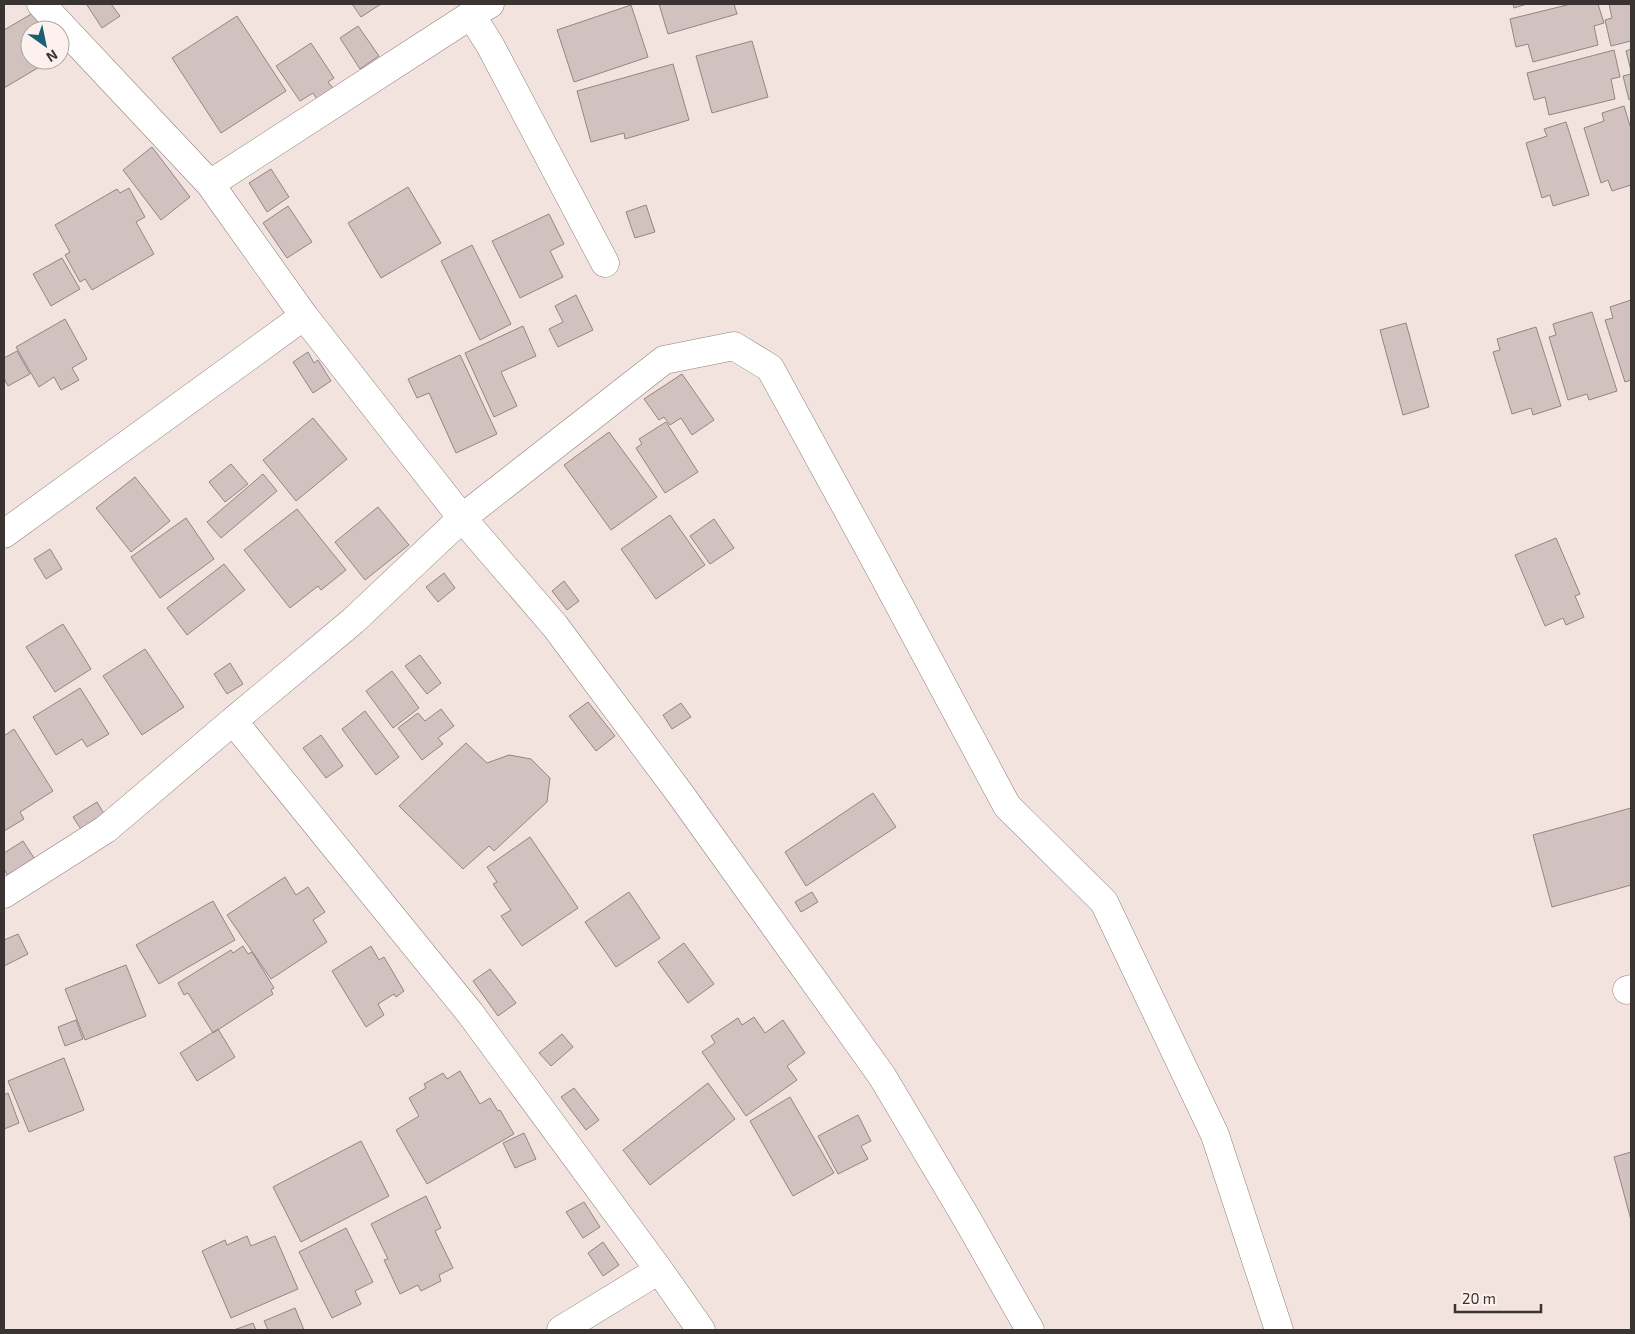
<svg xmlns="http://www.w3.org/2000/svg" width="1635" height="1334" font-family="'Exo 2',sans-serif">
<rect width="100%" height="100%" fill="#f2e3df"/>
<path fill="#d1c2bf" stroke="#938582" d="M89,4H111L120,16L102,28L87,5Z
M352,4H381L361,17Z
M659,4H734L737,14L668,34Z
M1513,4H1527L1514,8Z
M1571,4H1598L1604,23L1594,26L1598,45L1533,62L1528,44L1516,47L1510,19Z
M1609,4H1631V41L1611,46L1605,20L1612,18Z
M631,5L648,57L574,82L557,30Z
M40,9L53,30H30V60H51L4,88V30Z
M237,16L286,91L221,133L172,58Z
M358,26L379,56L360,69L340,38Z
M752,41L768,97L712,113L696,56Z
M60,43L65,51L60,54Z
M311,43L334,78L328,82L333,88L317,99L313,93L300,101L276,66Z
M1631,49V71L1626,51Z
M1614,50L1620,77L1611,79L1615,99L1549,115L1545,97L1534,100L1527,73Z
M673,64L689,120L625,139L624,133L591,142L577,91Z
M1631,74V99L1629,100L1623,76Z
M1624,106L1631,129V185L1612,191L1608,180L1601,183L1584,128L1604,121L1602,113Z
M1566,122L1589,195L1553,206L1550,195L1542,198L1526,143L1547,136L1544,129Z
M152,147L190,197L161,220L123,170Z
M271,169L289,197L267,212L249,183Z
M408,187L441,243L381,278L348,223Z
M129,188L145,217L136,222L154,254L92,290L85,279L80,282L65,255L70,252L55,225L117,189L120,193Z
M646,205L655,232L635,238L626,212Z
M288,206L312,242L287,258L263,223Z
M549,214L564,244L550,251L563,277L520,298L492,241Z
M472,245L511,324L480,340L441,261Z
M62,258L80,289L51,306L33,274Z
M576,295L593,330L558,347L549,329L563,322L555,306Z
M1631,300V380L1625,382L1605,320L1613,318L1610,307Z
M1592,312L1617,391L1589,400L1587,394L1568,400L1549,337L1556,335L1553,324Z
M65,319L87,359L72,368L79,380L61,390L54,377L39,387L16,347Z
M1406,323L1429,407L1403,415L1380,330Z
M523,326L536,356L501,372L517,406L494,417L465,353Z
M1536,327L1561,406L1533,415L1531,408L1512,414L1493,352L1500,350L1497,339Z
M17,351L30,374L8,386L4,378V358Z
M308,352L314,363L318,360L331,381L313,393L293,362Z
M460,355L497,434L456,453L429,393L417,398L408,379Z
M682,374L714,420L692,435L681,418L670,425L664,417L659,420L644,399Z
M313,418L347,459L296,501L263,460Z
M666,422L698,472L665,493L636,448L642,444L639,439Z
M609,432L657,497L611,530L564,465Z
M231,464L248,484L225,502L209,482Z
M263,474L277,491L221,538L207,522Z
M135,477L170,521L131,552L96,508Z
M378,507L409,545L365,580L335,542Z
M297,509L346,570L321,590L318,586L290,608L244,550Z
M670,515L705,565L656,599L621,549Z
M186,518L214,559L160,598L131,557Z
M714,519L734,548L710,564L690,536Z
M1556,538L1580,594L1575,596L1584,617L1566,625L1563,618L1545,626L1515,555Z
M50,549L62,569L46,579L34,559Z
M224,564L245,590L187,635L167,608Z
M444,573L455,588L438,602L426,587Z
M564,581L579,601L567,610L552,591Z
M63,624L91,669L55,692L26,647Z
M145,649L184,707L142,735L103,676Z
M420,655L441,683L427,694L405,666Z
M230,663L243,684L227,694L214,674Z
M392,671L419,708L393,728L366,691Z
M80,688L109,734L87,747L82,739L56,755L33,717Z
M588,702L615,736L596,751L569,716Z
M681,703L691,717L672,729L663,715Z
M441,709L454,726L438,738L443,744L422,760L398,728L418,713L425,721Z
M365,711L399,757L376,775L342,729Z
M14,729L53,791L20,812L24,819L4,831V736Z
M321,735L343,766L326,778L303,748Z
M466,743L487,763L509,755L531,759L550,778L547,802L494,851L489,846L463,869L399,806Z
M873,793L896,827L806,886L785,852Z
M97,802L107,819L84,834L73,817Z
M1631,808V885L1552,907L1533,835Z
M530,837L578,908L522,946L501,916L511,910L493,884L497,882L487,867Z
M23,841L36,861L9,878L4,869V853Z
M285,877L296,895L308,887L325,912L313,920L327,942L271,979L227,915Z
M629,892L660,938L616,967L585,922Z
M812,892L818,902L801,912L795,902Z
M213,901L235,940L159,984L136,945Z
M18,934L28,954L4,966V940Z
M684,943L714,984L688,1003L658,962Z
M243,946L248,954L252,952L274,988L271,990L273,994L213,1033L188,993L184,995L178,983L231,950L233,953Z
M371,946L379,960L384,957L404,991L396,997L394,994L378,1004L384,1015L366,1027L332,971Z
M126,965L146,1016L85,1040L65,989Z
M490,969L516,1003L498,1016L473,981Z
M754,1017L765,1033L783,1020L805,1053L787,1066L797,1080L746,1116L702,1052L715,1043L711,1036L738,1018L742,1025Z
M76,1020L83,1039L65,1046L58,1027Z
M218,1029L235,1057L197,1081L180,1053Z
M562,1034L573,1047L551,1066L539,1053Z
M64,1058L84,1110L29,1132L8,1081Z
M460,1071L480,1104L490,1098L498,1111L500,1110L514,1134L427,1184L396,1130L419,1116L409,1098L426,1088L424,1084L443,1073L447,1079Z
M708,1083L735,1119L650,1185L623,1150Z
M574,1088L599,1120L586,1130L561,1097Z
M8,1093L19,1123L4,1129V1095Z
M790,1097L834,1173L793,1196L750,1121Z
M858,1115L871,1141L861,1146L868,1159L838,1174L818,1136Z
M524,1133L536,1159L515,1168L503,1143Z
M361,1141L389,1196L301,1242L273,1187Z
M1631,1152V1220L1614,1157Z
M426,1196L441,1228L435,1231L453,1268L439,1275L441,1281L421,1291L418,1285L400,1294L384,1260L388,1259L371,1224Z
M584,1202L600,1227L583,1238L566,1212Z
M346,1228L373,1282L355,1291L361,1304L332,1318L299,1252Z
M247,1236L251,1246L275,1236L298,1289L231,1318L202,1251L225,1240L227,1245Z
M603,1242L619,1265L603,1276L588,1253Z
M295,1308L304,1330H268L264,1321Z
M253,1323L256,1330H234Z"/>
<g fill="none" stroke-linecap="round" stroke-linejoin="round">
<g stroke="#8e807d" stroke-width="29">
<path id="minor" d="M41,4L210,184L304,316L462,518L555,626L681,795L882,1076L967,1219L1030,1330
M471,15L490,45L605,263
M210,184L471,15L490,4
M4,534L304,316
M233,721L353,621L462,518L664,360L734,346L770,368L873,556L1007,806L1104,902L1215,1135L1279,1330
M4,894L106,829L233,721L470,1013L659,1270L701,1330
M1627,990L1631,989
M561,1330L659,1270"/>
</g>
<use href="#minor" stroke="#fff" stroke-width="28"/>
</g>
<rect width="1635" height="1334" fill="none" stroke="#393332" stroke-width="10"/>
<g transform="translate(45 45) rotate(147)"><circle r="24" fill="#fdf1ee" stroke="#afa5a3"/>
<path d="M0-4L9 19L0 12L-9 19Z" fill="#1b6072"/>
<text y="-8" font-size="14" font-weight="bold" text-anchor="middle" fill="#393332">N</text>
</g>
<path d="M1455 1304v8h86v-8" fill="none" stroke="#393332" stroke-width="2.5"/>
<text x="1462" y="1304" font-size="15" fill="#393332" stroke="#fdf1ee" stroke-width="4" paint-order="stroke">20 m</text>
</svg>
